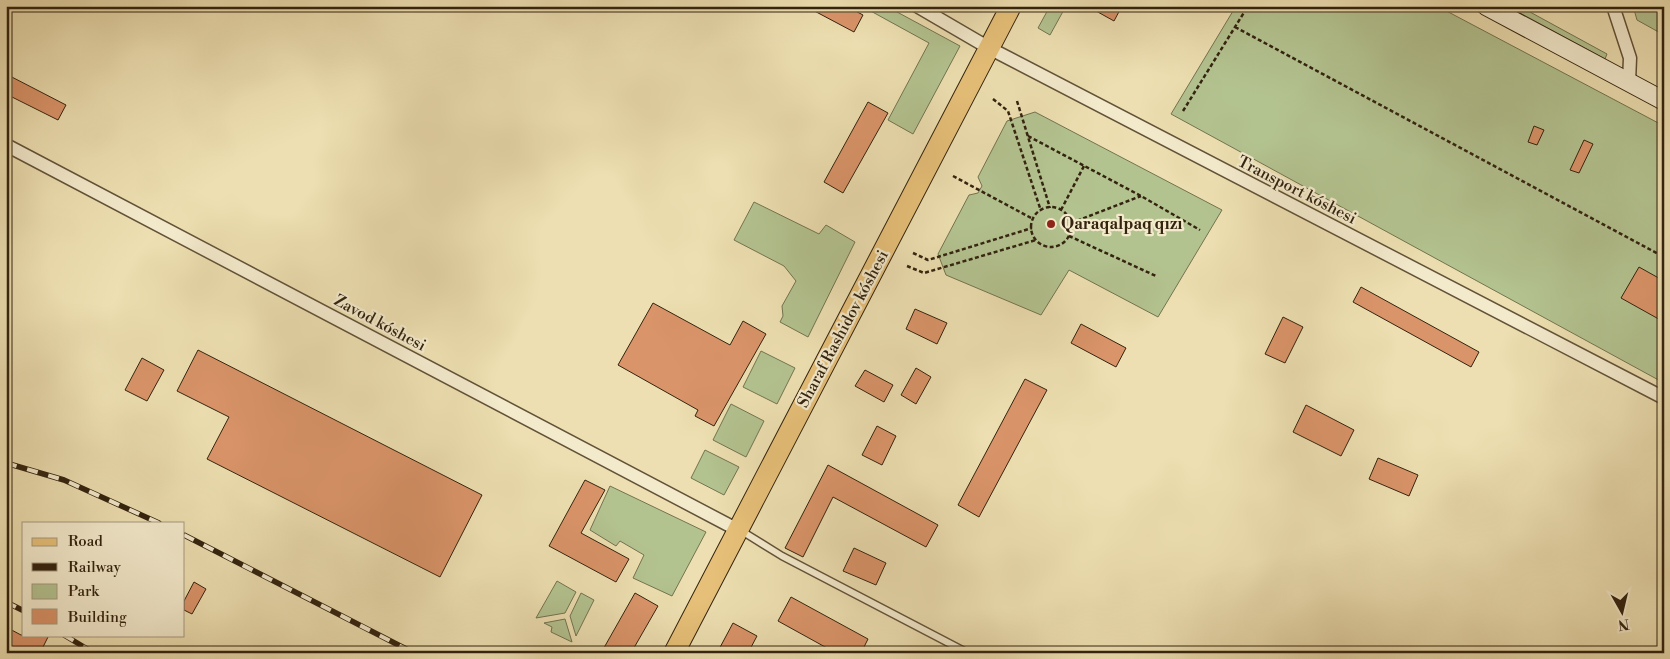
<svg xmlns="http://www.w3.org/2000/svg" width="1670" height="659" font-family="'Libre Bodoni',serif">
<rect width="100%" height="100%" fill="#eddfb1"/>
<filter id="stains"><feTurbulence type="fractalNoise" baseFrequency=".004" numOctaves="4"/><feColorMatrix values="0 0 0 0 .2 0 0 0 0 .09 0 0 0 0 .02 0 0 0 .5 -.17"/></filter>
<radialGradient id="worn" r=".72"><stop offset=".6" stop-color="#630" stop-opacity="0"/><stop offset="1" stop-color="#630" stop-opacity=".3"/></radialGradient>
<path fill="#b3c390" stroke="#737350" d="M868,6H886L960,46L913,134L888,120L929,43L867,9Z
M1050,6H1066L1050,35L1038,28Z
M1236,6H1437L1664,126V383L1171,114Z
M1507,6H1519L1607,54L1605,59Z
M1633,6H1664V35L1637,20Z
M1035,112L1222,210L1158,317L1069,270L1041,315L946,275L938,254L969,195L978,193L982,186L978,177L1007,121Z
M754,202L819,234L826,225L855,242L808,337L780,322L783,316L782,306L796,281L784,266L734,240Z
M761,351L795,368L777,404L743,387Z
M731,404L764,421L746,457L713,440Z
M705,450L739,467L724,495L691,478Z
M610,486L706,532L672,596L633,578L644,555L620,541L616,546L590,530Z
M557,581L576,592L565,613L536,618Z
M581,593L594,600L576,636L570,616Z
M565,619L572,642L551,632L552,627L544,623Z"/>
<path fill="#da9469" stroke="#33230f" d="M805,6H846L863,15L854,32Z
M1087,6H1122L1114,21Z
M6,74L66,105L58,120L6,94Z
M868,102L888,113L843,193L824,182Z
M1534,126L1544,130L1537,145L1528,142Z
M1584,140L1593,144L1579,173L1570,170Z
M1639,267L1664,281V322L1621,298Z
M1361,287L1479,352L1471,367L1353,302Z
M653,303L730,345L743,321L766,334L714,426L695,416L698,410L618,365Z
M915,309L947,323L937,344L906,329Z
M1283,317L1303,327L1285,363L1265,354Z
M1081,324L1126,348L1116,367L1071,343Z
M198,350L482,495L440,577L207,459L229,417L177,391Z
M142,358L164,370L147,401L125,390Z
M916,368L931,377L916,404L901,395Z
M865,370L893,385L884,402L855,386Z
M1025,379L1047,390L979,517L958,505Z
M1306,405L1354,430L1341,456L1293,432Z
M877,426L896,436L882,465L862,455Z
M1378,458L1418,475L1409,496L1369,479Z
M828,465L938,525L926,547L833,497L803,557L785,548Z
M585,480L605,490L581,533L629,559L616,582L549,546Z
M854,548L886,563L876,585L843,571Z
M194,582L206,589L192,614L184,610V601Z
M635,593L658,606L631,653H601Z
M791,597L868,639L861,653H836L778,621Z
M733,623L757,636L748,653H717Z
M6,627L21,635H49L40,653H6Z"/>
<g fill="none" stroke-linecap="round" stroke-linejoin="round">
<g stroke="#625238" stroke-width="9">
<path id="lane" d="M740,530L782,556L968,653"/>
</g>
<g stroke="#625238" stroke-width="15">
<path id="street" d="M917,6L989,48L1664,398
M1613,6L1630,58L1629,82
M6,145L738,530"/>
</g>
<g stroke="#33230f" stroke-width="20">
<path id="secondary" d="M1486,6L1664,101"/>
</g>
<g stroke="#33230f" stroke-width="22">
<path id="primary" d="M674,653L1011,6"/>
</g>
<path stroke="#33230f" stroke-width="2.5" stroke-dasharray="4 2.5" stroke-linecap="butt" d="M1235,27L1664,257
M993,99L1008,111L1041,211
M1017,101L1050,208
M1183,111L1248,6
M1028,136L1141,196L1200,230
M953,176L1033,219
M1031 227a20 20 0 1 1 40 0a20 20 0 1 1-40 0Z
M1061,210L1084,166
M1071,223L1141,196
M1069,236L1156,276
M913,253L928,260L1032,228
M907,266L924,273L1036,240"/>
<use href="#lane" stroke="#f3eacc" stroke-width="6"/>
<use href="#street" stroke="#f3eacc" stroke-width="12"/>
<use href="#secondary" stroke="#f3eacc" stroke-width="18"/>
<use href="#primary" stroke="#e6c078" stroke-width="20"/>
<g stroke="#33230f" stroke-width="5.5">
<path id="rail" d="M6,463L64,480L159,523
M184,535L414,653
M6,602L24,611
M64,635L94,653"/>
</g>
<use href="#rail" stroke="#f3eacc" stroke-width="4" stroke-dasharray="11" stroke-linecap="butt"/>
</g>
<circle fill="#8f2418" stroke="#f3eacc" stroke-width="2" cx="1051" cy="224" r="5"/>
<g text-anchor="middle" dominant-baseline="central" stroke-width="4.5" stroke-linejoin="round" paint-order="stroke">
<g font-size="16" fill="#33230f" stroke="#f3eacc">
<text transform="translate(1297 190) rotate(27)">Transport kóshesi</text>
<text transform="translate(380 323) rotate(28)">Zavod kóshesi</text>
<text transform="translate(843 329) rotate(-62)">Sharaf Rashidov kóshesi</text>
</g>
<g font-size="16" font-weight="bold" fill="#33230f" stroke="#f3eacc" text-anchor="start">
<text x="1061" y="224">Qaraqalpaq qızı</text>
</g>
</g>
<rect width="1670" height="659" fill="none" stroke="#eddfb1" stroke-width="25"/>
<rect x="8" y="8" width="1655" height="644" fill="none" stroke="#33230f" stroke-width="2.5"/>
<rect x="12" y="12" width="1645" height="634" fill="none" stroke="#33230f"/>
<rect x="22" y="522" width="162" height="115" fill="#f3eacc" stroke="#a69a80"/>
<rect x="32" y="538" width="25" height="8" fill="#e6c078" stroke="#a69a80"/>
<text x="68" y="546" font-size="15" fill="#33230f">Road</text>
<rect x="32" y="563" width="25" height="8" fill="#33230f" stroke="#a69a80"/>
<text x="68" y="572" font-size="15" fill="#33230f">Railway</text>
<rect x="32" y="584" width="25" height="15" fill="#b3c390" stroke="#a69a80"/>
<text x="68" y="596" font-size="15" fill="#33230f">Park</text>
<rect x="32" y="609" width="25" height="15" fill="#da9469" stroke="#a69a80"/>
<text x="68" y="622" font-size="15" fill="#33230f">Building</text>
<g transform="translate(1622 612) rotate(172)" stroke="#f3eacc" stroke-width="4" paint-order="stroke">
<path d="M0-4L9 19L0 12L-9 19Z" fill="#33230f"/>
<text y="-8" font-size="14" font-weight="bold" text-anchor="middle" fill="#33230f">N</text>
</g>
<rect width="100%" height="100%" filter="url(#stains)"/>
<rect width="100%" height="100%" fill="url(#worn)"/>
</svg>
